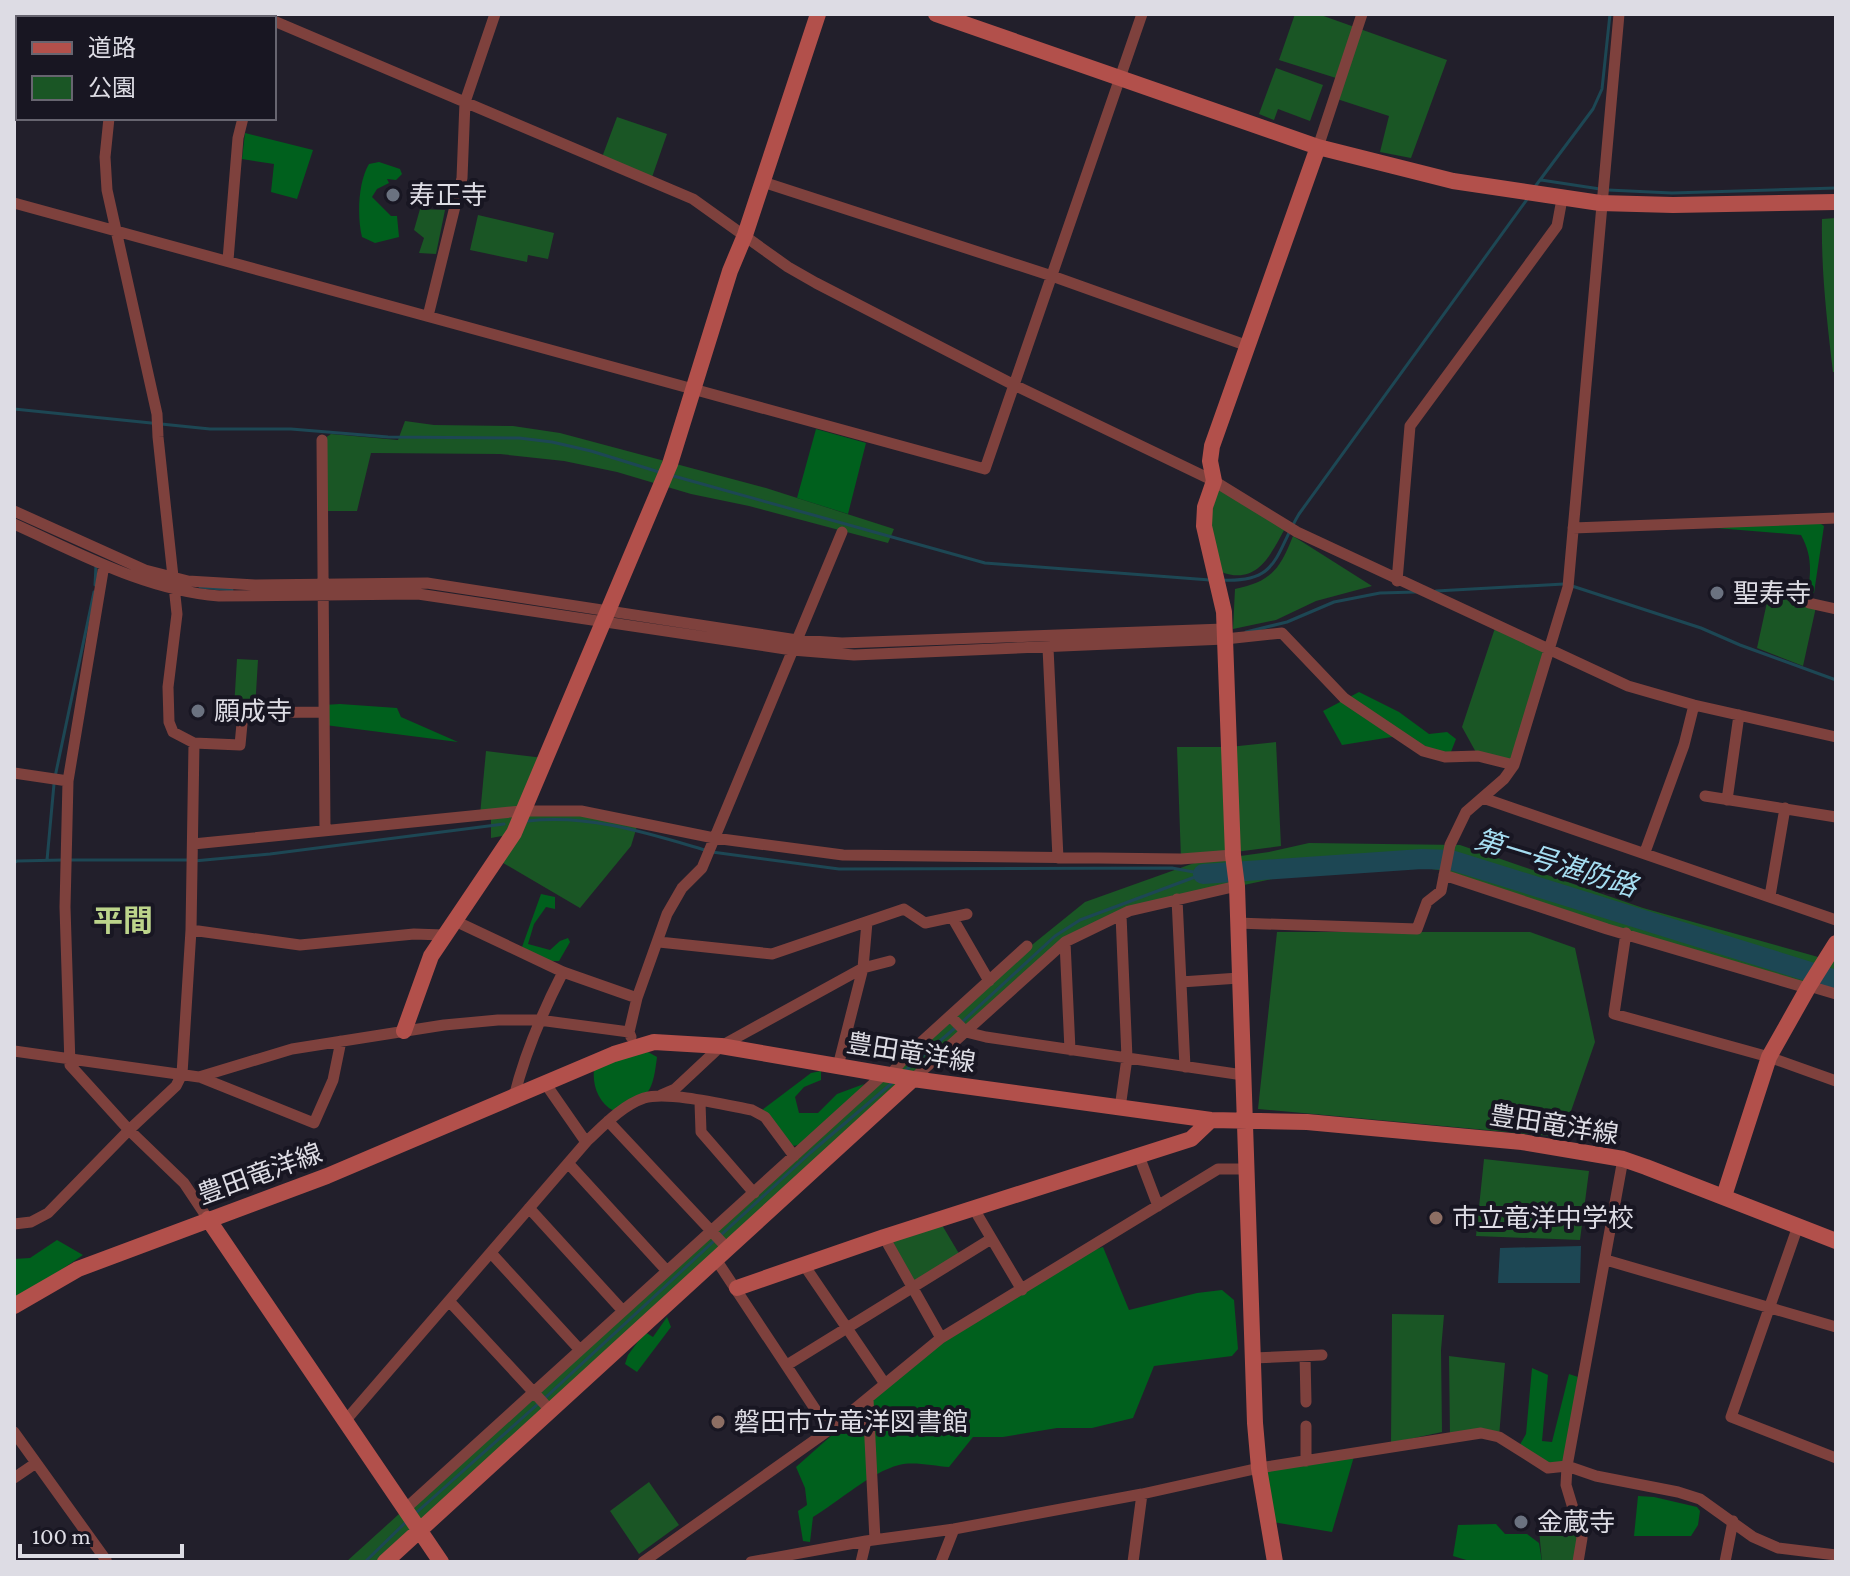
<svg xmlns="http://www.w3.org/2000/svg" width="1850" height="1576" font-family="'Crimson Pro','Noto Sans JP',serif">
<rect width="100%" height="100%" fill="#221f2b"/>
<path fill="#1a5625" d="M1295,14H1318L1447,60L1411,158L1380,152L1389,116L1334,98L1336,78L1279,60Z
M1276,68L1323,85L1310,121L1278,109L1274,120L1259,114Z
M617,117L667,134L650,183L601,160Z
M420,209L445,210L436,254L419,253L424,238L414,230Z
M478,215L554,233L548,259L528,255L527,262L470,250Z
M1836,218V372H1833C1827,321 1821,271 1822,219Z
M405,421L434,425L513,426L560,433L766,488L894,529L888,543L749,506L691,494L617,472L564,461L500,454L371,453L357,511H327L322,440L331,434L398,440Z
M1218,488L1287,525C1271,553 1259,586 1221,572L1210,520Z
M1293,536L1372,586L1316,601L1276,620L1233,629L1235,589C1271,582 1280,569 1293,536Z
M1769,593L1816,607L1803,666L1757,648Z
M1496,625L1545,647L1514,765L1478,756L1462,727Z
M237,659L258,660L255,709L234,708Z
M1276,742L1281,846L1181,859L1177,747H1229Z
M486,751L544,758L521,811H581L638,823L631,846L580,908L498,860L502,836L491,838V814L480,815Z
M1309,843L1460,845L1643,908L1836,962V994L1654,941L1445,871L1425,868L1326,870L1272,879L1155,904L1061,947L384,1562H346L992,977L1085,902L1197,862L1269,852Z
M1277,932H1530L1575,948L1595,1042L1562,1137L1258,1109Z
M1484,1159L1589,1171L1580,1240L1476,1236Z
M939,1220L961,1257L910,1283L884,1237Z
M1392,1314L1444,1315L1441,1350L1442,1432L1391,1443Z
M1449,1356L1505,1363L1499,1437L1450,1438Z
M649,1482L679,1525L639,1554L610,1511Z
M1575,1522L1582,1538L1578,1562H1542L1539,1530Z"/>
<path fill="#00601d" d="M245,133L313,150L297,199L271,192L274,164L242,159Z
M379,162L400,169L402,174L396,180L387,179L389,183L377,189L372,197L391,216H397L399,237L375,243L362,237C357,217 358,182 369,164Z
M816,429L866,443L848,514L797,498Z
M1818,522L1824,526L1814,593L1808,592C1811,570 1812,555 1801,535L1716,528Z
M1359,692L1399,712L1429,734L1447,732L1456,739L1449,757L1398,736L1342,745L1323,711Z
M340,704L397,708L401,717L458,742L325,725L324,705Z
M541,894L555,897V909L546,907L534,924L528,944L550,950L560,941L568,938L570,942L559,961H548L522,947Z
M648,1052L657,1057C652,1097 649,1095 614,1111C596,1101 591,1081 595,1062Z
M821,1071V1080L804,1087L795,1097L799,1113H818L837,1094L864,1084C846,1107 823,1142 793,1146L762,1110L811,1073Z
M57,1240L83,1255L14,1302V1259L30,1258Z
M1103,1247L1129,1310L1197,1293L1222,1290L1234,1300L1238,1349L1232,1356L1154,1366L1133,1418L1092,1428H1057L1003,1437H973L949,1467C934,1466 913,1461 899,1465C871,1472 838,1502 813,1517L810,1542L803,1541L798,1511L807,1505L805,1488L796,1467L941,1338L1076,1256Z
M667,1317L671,1327L637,1372L625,1364L628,1355L645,1332L653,1337Z
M1532,1368L1548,1375L1542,1441L1552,1442L1569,1374L1578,1377L1565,1463L1548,1468L1518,1448L1526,1434Z
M1355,1453L1332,1532L1267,1521L1259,1468Z
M1638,1496L1654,1497L1697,1507L1700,1511L1698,1525L1691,1536H1634Z
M1496,1524L1505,1534H1527L1539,1543L1542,1562H1473L1453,1556L1458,1525Z"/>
<path fill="#1d4754" d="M1581,1246L1580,1283H1498L1500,1248Z"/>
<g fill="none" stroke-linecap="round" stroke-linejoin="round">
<path stroke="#1d4754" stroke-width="3" d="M1541,180L1600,189
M1534,188L1593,109L1602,89L1610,14
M1608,190L1672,193L1836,188
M14,409L210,429H291L388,437L519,438L552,442L591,451L659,472
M670,475L985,563L1210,580
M1221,580C1279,583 1274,556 1299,514L1528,198
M95,585L96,565
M1572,586L1701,628L1740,645L1836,680
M200,587L232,590
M1436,591L1564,584
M1246,632L1287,622L1334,602L1380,593L1416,592
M55,777L94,592
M528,821C589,814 647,833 705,850
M712,852L839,869L1172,868L1199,873
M47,860L54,784
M71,860H187
M194,861L270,854L504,824
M14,863L17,861L63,860
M961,1023L1055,936L1080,920L1203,874
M906,1070L955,1028
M721,1235L810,1153L892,1083
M545,1398L715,1240
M417,1512L539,1403
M365,1562L408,1520"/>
<path stroke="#1d4754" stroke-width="20" d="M1203,874L1422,859L1451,860L1836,980"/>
<path stroke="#7e413d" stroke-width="11" d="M258,14L267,18
M116,18V14
M274,21L693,199L788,267L816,283L1014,385L1214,481L1297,532L1628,686L1694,705L1836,737
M109,118L105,157L107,190L157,414L158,437L177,614L168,687L169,722L173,732L194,743L240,745L243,713L324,712
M1318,147L1362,14
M763,182L1052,276L1248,346
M14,203L985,469L1142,14
M228,260L238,138L243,118
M428,316L462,178L465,102L495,14
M322,440L325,830
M14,511L145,570L188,581L255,585L427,583L797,640L842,643L1224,629
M14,524C81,554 145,590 219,596L418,594L792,650L854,655L1225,639L1282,633L1344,698L1423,751L1445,757L1478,756L1514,765
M1573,528L1836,518
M104,565L68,781L65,907L70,1065L129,1130L184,1183L208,1219
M1397,581L1410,426L1557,226L1562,199
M1809,603L1836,609
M1048,648L1058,858
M14,773L68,781
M1705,796L1836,817
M1483,798L1836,920
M1727,800L1739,715
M193,844L521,811H581L714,838L843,855L1181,859L1233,855
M1645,852L1684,745L1694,705
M1444,875L1607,929L1807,988
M1770,896L1785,808
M1177,899L1185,1067
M952,917L989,981
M453,920L563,972L637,998
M1237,923L1417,929L1427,902L1441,891L1450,845L1466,812L1504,779L1514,765L1568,587L1619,14
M191,930L300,945L414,934L443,935
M1626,933L1614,1014L1769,1057L1836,1081
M659,942L772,954L904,909L925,923L967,914
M1065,942L1070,1050
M1181,982L1239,978
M1809,986L1836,994
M950,1016L966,1032L986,1037L1243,1075
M631,1037L629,1032L637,998L667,914L682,888L702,868L842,532
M14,1051L199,1077L292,1049L444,1025L498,1020H539L629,1032
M838,1066L863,968L867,922
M890,1075L907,1055L1027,946
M202,1078L314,1123L333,1080L341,1041
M913,1079L1065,942L1129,911L1237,886
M545,1083L586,1142
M661,1095L675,1089L721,1046L863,968L890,961
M514,1097C525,1052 542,1013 563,972
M700,1102L701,1132L754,1193
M1120,1108L1127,1058L1121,915
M608,1121L729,1250
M1139,1156L1158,1206
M568,1163L667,1271
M529,1208L623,1311
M974,1209L1022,1290
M14,1224L31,1222L48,1213L129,1130L176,1086L182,1074L191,930L194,743
M1798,1226L1731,1417L1836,1458
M884,1237L941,1338
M491,1253L580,1350
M1606,1260L1836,1327
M717,1261L829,1430
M804,1265L885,1384
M449,1301L551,1411
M1305,1356L1306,1402
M1253,1358L1322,1355
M787,1365L991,1239
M868,1399L875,1540
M346,1420L588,1140C604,1125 623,1105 644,1098C669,1091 725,1105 752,1110L765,1117L794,1156
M14,1432L106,1560L104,1562
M1306,1461V1426
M14,1478L36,1463
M405,1509L884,1074
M643,1562L829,1430L941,1338L1218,1169H1245
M751,1562L866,1541L954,1529L1142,1494L1259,1468L1481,1433L1499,1437L1548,1468L1567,1466L1596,1476L1678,1492L1700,1499L1753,1537L1778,1548L1836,1555
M861,1562L866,1541
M941,1562L954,1529
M1133,1562L1142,1494
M1578,1562L1582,1538L1566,1485L1567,1466L1623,1159
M1725,1562L1733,1521"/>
<path stroke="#b2504b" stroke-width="16" d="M936,14L1318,147L1453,181L1600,203L1673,205L1836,202
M404,1031L431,956L514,833L670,464L730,271L745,235L818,14
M1724,1196L1769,1057L1809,986L1836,943
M208,1219L441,1562
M737,1288L884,1237L1191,1139L1211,1120
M14,1306L78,1269L327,1176L614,1054L654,1042L721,1046L913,1079L1211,1120L1307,1122L1522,1142L1623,1159L1646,1167L1836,1241
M385,1562L913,1079
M1275,1562L1259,1468L1255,1423L1237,886L1233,855L1224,612L1204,526L1205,507L1214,481L1210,461L1212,446L1318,147"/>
</g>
<g fill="#6b7280" stroke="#181622" stroke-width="3">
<circle cx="393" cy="195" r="8"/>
<circle cx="1717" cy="593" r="8"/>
<circle cx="198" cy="711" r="8"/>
<circle cx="1521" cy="1522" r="8"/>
</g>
<g fill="#8d6e63" stroke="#181622" stroke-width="3">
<circle cx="1436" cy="1218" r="8"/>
<circle cx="718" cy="1422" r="8"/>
</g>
<g text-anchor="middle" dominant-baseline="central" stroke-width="8" stroke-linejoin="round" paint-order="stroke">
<g font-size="26" fill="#dddce4" stroke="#181622" text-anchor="start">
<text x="409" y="195">寿正寺</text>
<text x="1733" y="593">聖寿寺</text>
<text x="214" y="711">願成寺</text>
<text x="1452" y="1218">市立竜洋中学校</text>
<text x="734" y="1422">磐田市立竜洋図書館</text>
<text x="1537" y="1522">金蔵寺</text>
</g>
<g font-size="26" fill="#dddce4" stroke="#181622">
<text transform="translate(911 1053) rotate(9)">豊田竜洋線</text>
<text transform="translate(1554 1125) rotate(9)">豊田竜洋線</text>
<text transform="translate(260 1174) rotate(-20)">豊田竜洋線</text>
</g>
<g font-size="28" font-style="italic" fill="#a6def2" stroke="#181622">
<text transform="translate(1556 863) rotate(17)">第一号湛防路</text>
</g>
<g font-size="30" font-weight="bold" fill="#bcd48b" stroke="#181622">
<text x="123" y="920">平間</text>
</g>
</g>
<rect width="1850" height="1576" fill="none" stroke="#dddce4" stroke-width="32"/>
<rect x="16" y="16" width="260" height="104" fill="#181622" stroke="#676570" stroke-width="2"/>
<rect x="32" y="42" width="40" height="12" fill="#b2504b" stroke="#676570" stroke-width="2"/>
<text x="88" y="56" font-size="24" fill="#dddce4">道路</text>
<rect x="32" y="76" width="40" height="24" fill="#1a5625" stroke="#676570" stroke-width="2"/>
<text x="88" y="96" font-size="24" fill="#dddce4">公園</text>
<path d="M20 1544v12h162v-12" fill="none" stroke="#dddce4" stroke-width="4"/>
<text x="32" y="1544" font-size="24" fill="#dddce4" stroke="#181622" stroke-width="6" paint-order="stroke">100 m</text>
</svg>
